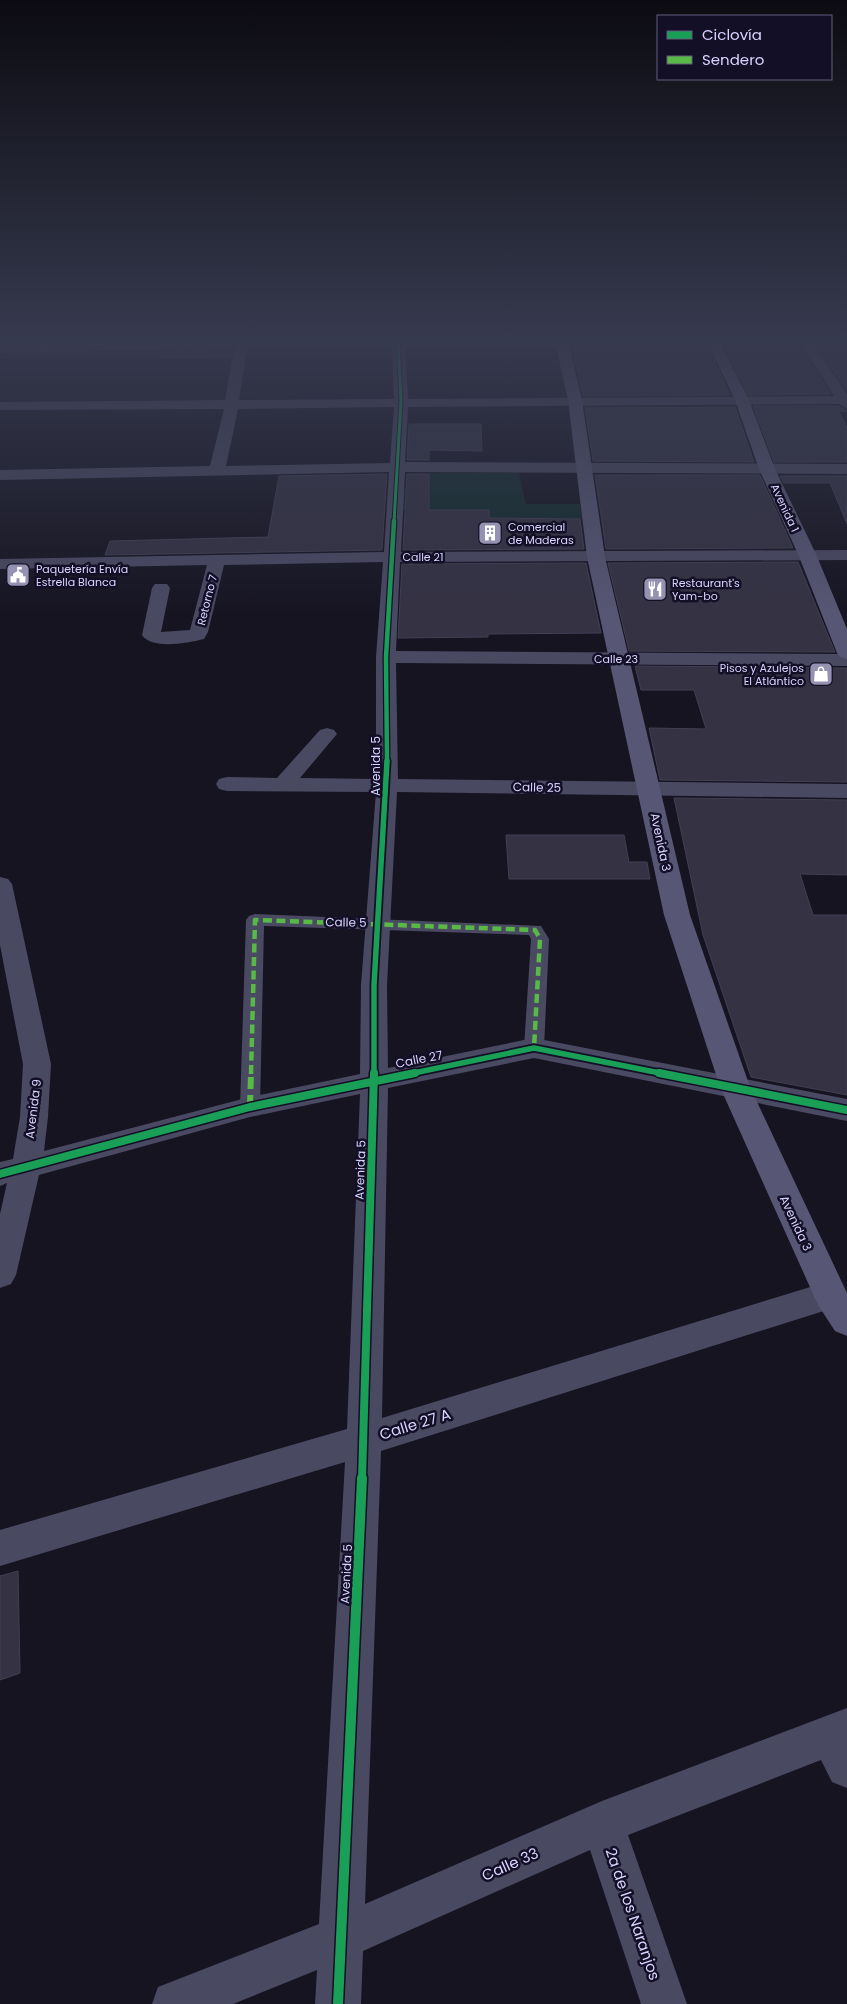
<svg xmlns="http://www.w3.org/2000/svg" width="847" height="2004" font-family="Poppins,sans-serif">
<rect width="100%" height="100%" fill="#161421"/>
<path fill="#132c2d" d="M429,473H519L526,504H580L582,519L489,518V510H400L403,488H429Z"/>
<path fill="#343243" stroke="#433f54" d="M167,337H234L166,340Z
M572,348H708L730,395L583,396Z
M725,348H801L831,394L748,395Z
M818,348H847V391Z
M232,350L231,357L160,358L162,351Z
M753,406H838L847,411H838L847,427V462H774Z
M735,407L754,462L593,461L585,408Z
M409,424H481L482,451L429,450V460H407Z
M387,474L382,550L105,555L110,541L268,537L279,476Z
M407,474H429V510H489V518L580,519L584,549L403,550Z
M595,475H760L793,548L606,549Z
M780,476H847V524L830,483H784Z
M798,562L835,652L629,651L608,563Z
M586,563L601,633L488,634V637L398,638L402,564Z
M635,666L847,668V782L660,780L649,728L706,729L694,690H641Z
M674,798L847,800V875L800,874L813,915H847V1095L751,1077L703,935Z
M506,835H624L629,862H647L650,879H509Z
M18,1571L20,1673L0,1680V1576Z"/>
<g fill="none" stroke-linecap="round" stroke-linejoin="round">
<path fill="#4a4962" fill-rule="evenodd" d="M255,914L541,926L549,939L544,1048L541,1053L534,1055L527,1053L524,1048L531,939L529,935L264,926L260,1107L257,1112L250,1114L243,1112L240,1107L246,920L249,916Z"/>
<path fill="#4a4962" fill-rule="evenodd" d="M236,337H248V340H392V337H404V340L847,338V346H815L847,394V409L839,404L408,407L405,462L847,464V474L405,472L401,552L847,550V560L400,562L396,651L847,654V666L396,663L398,779L847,784V798L397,792L387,985L388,1068L534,1038L847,1099V1121L534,1058L388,1088L382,1418L830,1281L841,1285L846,1295L841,1305L830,1309L381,1451L365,1904L602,1801L847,1708V1788L832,1782L821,1760L628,1835L687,2004H641L590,1850L363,1951L361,2004H315L317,1970L233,2004H152L158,1987L319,1924L345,1462L0,1566V1530L347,1429L360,1094L250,1117L39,1175L16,1275L11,1284L0,1288V1214L7,1183L0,1186V1162L13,1159L20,1117L23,1064L0,945V877L8,879L12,884L51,1064L48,1117L44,1151L250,1097L360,1074L361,985L376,792L227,791L219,789L216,784L219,779L227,777L277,778L320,730L327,728L334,730L337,734L300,778L376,779V657L383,562L224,565L208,632L204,639C188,643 152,650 142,635L152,588L155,584H167L170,588L161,632L190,630L207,565L0,569V559L384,552L389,472L0,480V470L210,466L224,409L0,410V402L225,400L234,348L0,353V345L235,340ZM802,346L834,396L408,399L405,347ZM392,347L394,399L239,400L247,348ZM394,407L390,463L226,466L238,409Z"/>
<path fill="#575674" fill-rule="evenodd" d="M554,337H567L582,400L605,557L690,915L750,1087L847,1293V1336L835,1331L818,1305L720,1087L664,915L587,557L568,400Z
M705,337H717L749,400L775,469L816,554L847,629V659L840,657L837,653L798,554L759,469L735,400Z"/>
<path stroke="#58b947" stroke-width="4.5" stroke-dasharray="9 4.5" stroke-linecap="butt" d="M251,1074L255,920L535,930L540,939L534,1048"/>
<path stroke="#58b947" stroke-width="6" stroke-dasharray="12 6" stroke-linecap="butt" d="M250,1107L251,1073"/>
<g stroke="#130f26" stroke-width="5">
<path id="cycleway-far4" d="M394,522L401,401L398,337"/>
</g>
<g stroke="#130f26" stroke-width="7">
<path id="cycleway-far3" d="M387,762L386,657L394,521"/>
</g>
<g stroke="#130f26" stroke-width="9">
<path id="cycleway-far2" d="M374,1074V985L387,761
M409,1074L534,1048L665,1074"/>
</g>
<g stroke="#130f26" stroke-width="11">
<path id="cycleway-far1" d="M659,1073L847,1110
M0,1174L250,1107L415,1073
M362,1479L374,1073"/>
</g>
<g stroke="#130f26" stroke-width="13">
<path id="cycleway" d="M338,2004L362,1478"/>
</g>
<use href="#cycleway-far4" stroke="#1a9f57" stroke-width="3"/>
<use href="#cycleway-far3" stroke="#1a9f57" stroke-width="4.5"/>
<use href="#cycleway-far2" stroke="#1a9f57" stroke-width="5.5"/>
<use href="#cycleway-far1" stroke="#1a9f57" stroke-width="8"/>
<use href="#cycleway" stroke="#1a9f57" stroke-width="10"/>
</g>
<linearGradient id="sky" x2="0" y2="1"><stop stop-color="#0c0b12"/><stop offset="0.55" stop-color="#363a4e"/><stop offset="1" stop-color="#363a4e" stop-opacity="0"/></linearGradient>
<rect width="847" height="617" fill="url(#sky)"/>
<defs>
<g id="building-square" transform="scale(1.25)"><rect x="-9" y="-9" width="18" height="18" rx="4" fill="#9591b1" stroke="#130f26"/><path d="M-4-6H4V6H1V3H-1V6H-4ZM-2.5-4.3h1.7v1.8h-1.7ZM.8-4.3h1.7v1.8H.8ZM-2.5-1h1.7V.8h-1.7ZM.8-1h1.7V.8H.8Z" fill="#fff"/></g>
<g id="civic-square" transform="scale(1.25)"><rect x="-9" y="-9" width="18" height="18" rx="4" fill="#9591b1" stroke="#130f26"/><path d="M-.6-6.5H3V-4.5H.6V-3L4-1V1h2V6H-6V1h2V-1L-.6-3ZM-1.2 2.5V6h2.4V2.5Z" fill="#fff"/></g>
<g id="restaurant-square" transform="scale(1.25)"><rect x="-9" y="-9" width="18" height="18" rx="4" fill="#9591b1" stroke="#130f26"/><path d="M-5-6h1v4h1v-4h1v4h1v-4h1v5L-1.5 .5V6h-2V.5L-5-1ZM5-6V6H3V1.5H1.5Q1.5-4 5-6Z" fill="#fff"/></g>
<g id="shop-square" transform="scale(1.25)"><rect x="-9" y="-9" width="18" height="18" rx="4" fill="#9591b1" stroke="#130f26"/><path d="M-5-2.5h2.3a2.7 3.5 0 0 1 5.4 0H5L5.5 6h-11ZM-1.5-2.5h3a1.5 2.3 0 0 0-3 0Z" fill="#fff"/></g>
</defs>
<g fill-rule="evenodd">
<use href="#building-square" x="490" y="533"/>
<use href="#civic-square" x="18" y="575"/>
<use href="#restaurant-square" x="655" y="589"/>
<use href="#shop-square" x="821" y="674"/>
</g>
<g text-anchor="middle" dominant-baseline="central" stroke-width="5" stroke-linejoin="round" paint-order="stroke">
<g font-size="11" fill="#d9d4ff" stroke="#130f26">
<text transform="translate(785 508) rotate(65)">Avenida 1</text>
<text x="423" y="557">Calle 21</text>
<text transform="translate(207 600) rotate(-76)">Retorno 7</text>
<text x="616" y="659">Calle 23</text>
</g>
<g font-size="11" fill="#d9d4ff" stroke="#130f26" text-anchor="start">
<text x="508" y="527">Comercial<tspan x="508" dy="13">de Maderas</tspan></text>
<text x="36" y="569">Paquetería Envía<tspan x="36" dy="13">Estrella Blanca</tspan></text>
<text x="672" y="583">Restaurant's<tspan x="672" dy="13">Yam-bo</tspan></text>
<text x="804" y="668" text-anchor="end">Pisos y Azulejos<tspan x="804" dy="13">El Atlántico</tspan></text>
</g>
<g font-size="12" fill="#d9d4ff" stroke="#130f26">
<text transform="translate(375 766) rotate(-90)">Avenida 5</text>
<text transform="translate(537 787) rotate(1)">Calle 25</text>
<text transform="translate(661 842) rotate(78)">Avenida 3</text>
<text transform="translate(346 922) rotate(1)">Calle 5</text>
<text transform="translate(419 1059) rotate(-11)">Calle 27</text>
<text transform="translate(33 1109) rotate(-83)">Avenida 9</text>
<text transform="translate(360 1170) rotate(-88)">Avenida 5</text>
<text transform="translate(796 1223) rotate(65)">Avenida 3</text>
<text transform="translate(346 1574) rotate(-87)">Avenida 5</text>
</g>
<g font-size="15" fill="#d9d4ff" stroke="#130f26">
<text transform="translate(415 1424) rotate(-17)">Calle 27 A</text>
<text transform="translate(510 1864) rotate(-24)">Calle 33</text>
<text transform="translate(633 1914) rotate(71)">2a de los Naranjos</text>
</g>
</g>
<rect x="657" y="15" width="175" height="65" fill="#130f26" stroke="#625e7d"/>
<rect x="667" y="31" width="25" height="8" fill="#1a9f57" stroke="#625e7d"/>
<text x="702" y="40" font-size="15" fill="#d9d4ff">Ciclovía</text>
<rect x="667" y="56" width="25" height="8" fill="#58b947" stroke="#625e7d"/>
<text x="702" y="65" font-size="15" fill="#d9d4ff">Sendero</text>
</svg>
